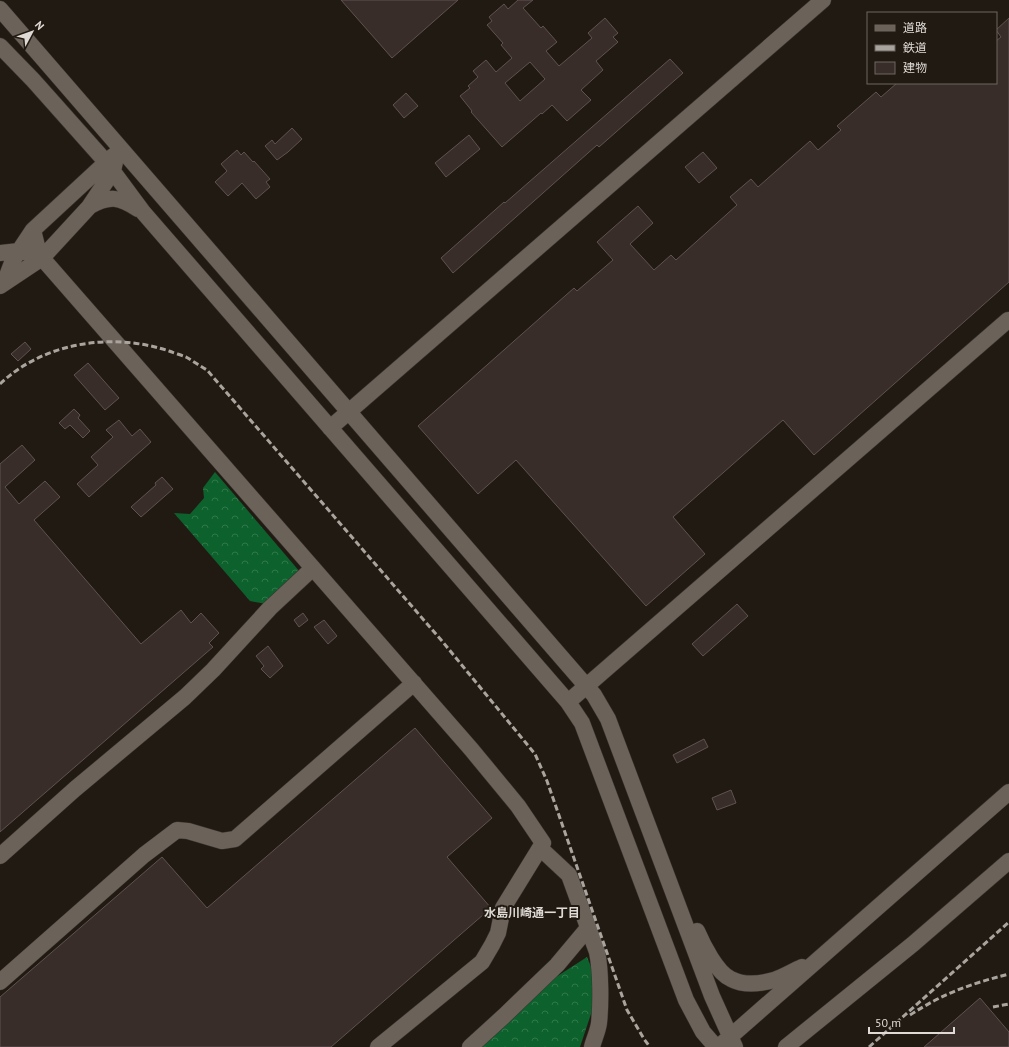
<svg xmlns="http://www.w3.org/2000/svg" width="1009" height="1047" font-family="'PT Sans','Noto Sans JP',sans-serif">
<defs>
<pattern id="forest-crowns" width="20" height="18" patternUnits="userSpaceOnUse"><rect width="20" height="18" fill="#0d612c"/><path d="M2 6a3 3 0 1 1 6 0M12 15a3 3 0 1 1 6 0" fill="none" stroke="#30774a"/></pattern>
</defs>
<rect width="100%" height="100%" fill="#211a12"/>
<path fill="url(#forest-crowns)" d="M215,472L300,572L266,604L250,601L174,513L190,514L204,498L203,488Z
M587,957L596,979L592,1011L580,1047H478L556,977Z"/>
<path fill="#392d2a" stroke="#605250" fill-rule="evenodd" d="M341,0H458L392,58Z
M518,0H533L523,8L541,28L543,26L557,42L546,51L559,66L592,38L588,33L605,18L618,33L613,37L618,42L596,61L603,70L581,90L591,100L567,121L552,105L542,114L541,113L502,147L471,112L472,111L460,96L470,88L468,86L478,77L473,71L486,60L496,72L512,58L501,45L503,43L487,25L492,21L489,17L504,4L508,9ZM530,62L545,79L520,101L505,83Z
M1009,18V282L814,455L783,420L673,517L705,554L646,606L516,460L478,494L418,426L574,288L577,291L613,260L597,242L638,206L653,223L630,244L654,270L671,255L676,260L737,205L730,197L751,179L758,187L810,141L818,150L841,130L837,126L876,92L881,97L897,83H996V41L1001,37L996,30Z
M670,59L683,73L599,147L597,145L453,273L441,258L504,202L505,203Z
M406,93L418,106L404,118L393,105Z
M292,128L302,139L288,152L277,160L265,146L272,140L275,144Z
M469,135L480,149L446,177L435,163Z
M237,150L241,155L244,152L253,162L254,161L270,179L266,182L270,187L256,199L242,183L228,196L215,182L227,171L221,164Z
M703,152L717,168L699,183L685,167Z
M25,342L31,349L18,361L11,354Z
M88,363L119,398L105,410L74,375Z
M74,409L80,415L78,418L90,431L83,438L70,425L65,429L59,423Z
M119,420L132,436L140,429L151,442L89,497L77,484L98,465L91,457L113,437L106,430Z
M22,445L35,460L5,487L19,504L45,481L60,497L34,520L141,644L181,610L191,623L201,613L219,633L209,643L213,647L0,832V464Z
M162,477L173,489L141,517L131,507L156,485L155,483Z
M737,604L748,616L703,656L692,644Z
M303,613L308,620L299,627L294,620Z
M324,620L337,636L328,644L314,627Z
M268,646L283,666L270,678L261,669L264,666L256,656Z
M415,728L492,818L447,857L491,908L331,1047H0V997L162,857L207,908Z
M704,739L708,747L677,763L673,755Z
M731,790L736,803L717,810L712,798Z
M980,998L1009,1032V1047H924Z"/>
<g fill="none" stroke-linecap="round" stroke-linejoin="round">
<g stroke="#3a3430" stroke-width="17">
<path id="minor" d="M0,9L594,695L608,719L712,996L735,1047
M0,46L33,80L106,162L143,212L568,702L582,723L686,1000L703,1032L716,1047
M90,206C110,195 119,197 138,209
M33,230L37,246L42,258L471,749L518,806L543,843L503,908L498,933L492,945L482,962L378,1047
M0,253L19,251L25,252
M5,281L13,260L33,230L113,156
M0,286L42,258L89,207L113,171L115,162
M330,428L823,0
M568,702L1008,320H1009
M540,848L569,875L597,952C601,971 601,1004 599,1023C598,1031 594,1039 592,1047
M0,856L75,789L185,697L213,670L270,608L313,568
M697,931C703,945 717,973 731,979C744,986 760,984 774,980C783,977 793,971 802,967
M0,982L144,855L177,830L188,831L222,841L235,839L414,683
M723,1043L1009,792
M470,1047L504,1016L557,965L588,928
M786,1047L913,944L1009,861"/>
</g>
<use href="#minor" stroke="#6b6259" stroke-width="16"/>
<path stroke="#aaa49f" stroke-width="3" stroke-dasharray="6 3" stroke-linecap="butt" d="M0,384C44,342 112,332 169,351C174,353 181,355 186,357C193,361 200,366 207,370L442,641L535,754L547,781L627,1010L644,1039L650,1047
M993,1007L1009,1004
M910,1015C944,993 970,984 1009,974
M869,1047L1009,922"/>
</g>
<g text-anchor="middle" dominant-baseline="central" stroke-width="4" stroke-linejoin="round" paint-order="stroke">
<g font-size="12" font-weight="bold" fill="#dfdad5" stroke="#211a12">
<text x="532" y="912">水島川崎通一丁目</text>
</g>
</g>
<rect x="867" y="12" width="130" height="72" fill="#211a12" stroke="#6d6760"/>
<rect x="875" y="25" width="20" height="6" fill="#6b6259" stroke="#6d6760"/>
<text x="903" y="32" font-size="12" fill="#dfdad5">道路</text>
<rect x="875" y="45" width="20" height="6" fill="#aaa49f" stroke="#6d6760"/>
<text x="903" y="52" font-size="12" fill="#dfdad5">鉄道</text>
<rect x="875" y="62" width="20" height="12" fill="#392d2a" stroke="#6d6760"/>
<text x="903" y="72" font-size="12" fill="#dfdad5">建物</text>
<g transform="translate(32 32) rotate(49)" stroke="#211a12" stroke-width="3" paint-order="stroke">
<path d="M0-3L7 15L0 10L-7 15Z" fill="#dfdad5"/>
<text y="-6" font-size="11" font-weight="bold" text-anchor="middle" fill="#dfdad5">N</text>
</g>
<path d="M869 1027v6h85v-6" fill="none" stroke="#dfdad5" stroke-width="2"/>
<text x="875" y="1027" font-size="12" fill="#dfdad5" stroke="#211a12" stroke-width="3" paint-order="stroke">50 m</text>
</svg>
